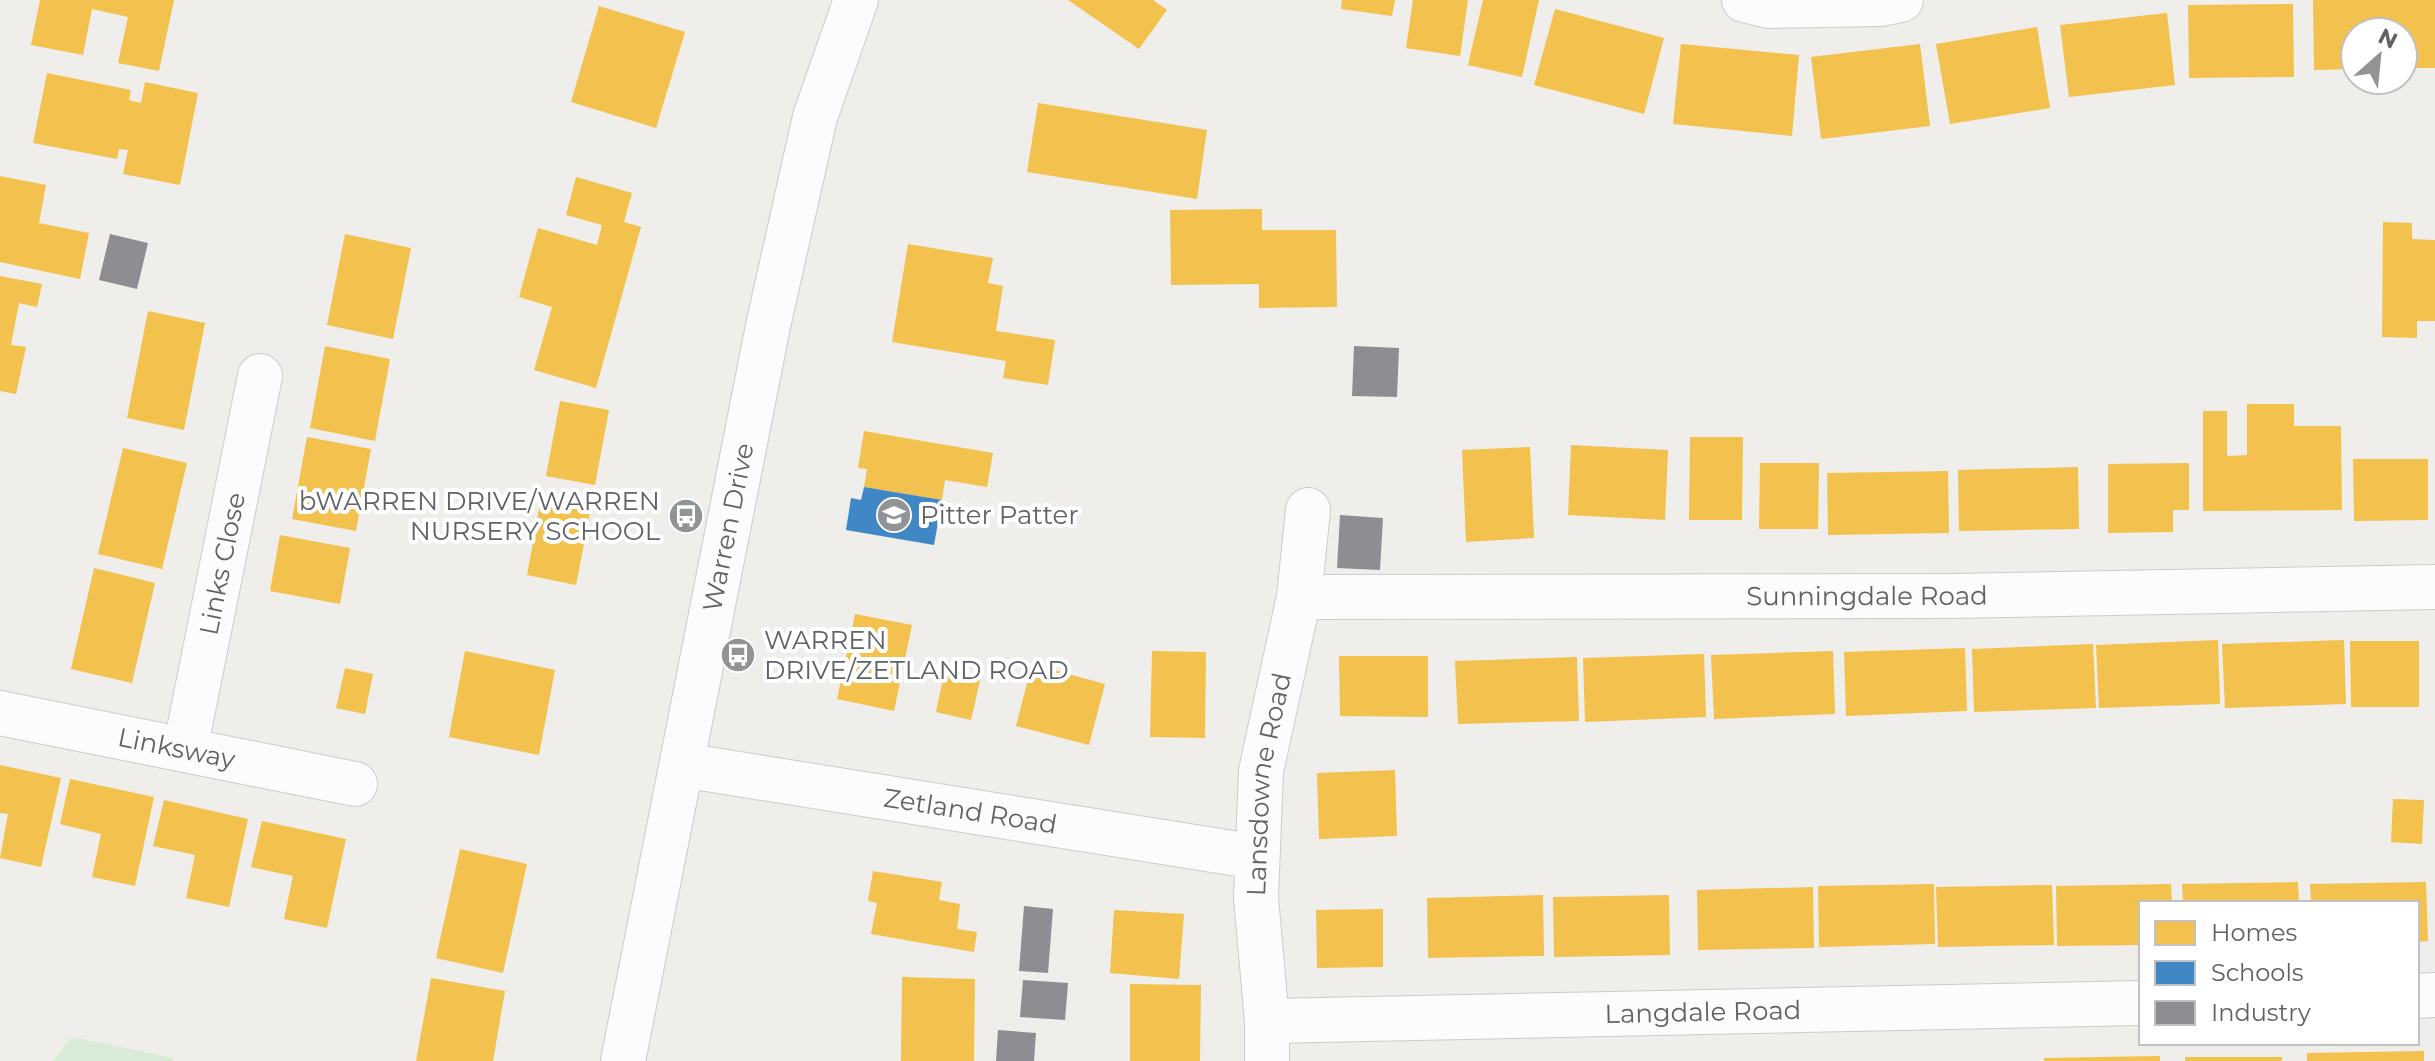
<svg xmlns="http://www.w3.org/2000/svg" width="2435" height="1061" font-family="Montserrat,sans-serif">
<rect width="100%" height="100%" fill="#efeeea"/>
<path fill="#d8ebd6" d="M72,1037L173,1058V1061H53Z"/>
<path fill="#f2c14e" d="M40,0H174L159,71L118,63L128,17L92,9L83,55L31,45Z
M1068,0H1153L1167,10L1139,49Z
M1342,0H1395L1392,16L1341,9Z
M1413,0H1468L1460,56L1406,48Z
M1483,0H1539L1522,77L1468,65Z
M2313,0H2435V68H2403V32H2355V69L2314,70Z
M2293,4L2294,77L2189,78L2188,5Z
M599,6L685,32L656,128L571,102Z
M1555,9L1664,38L1644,114L1534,85Z
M2167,13L2175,85L2069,97L2060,25Z
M2037,27L2050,108L1950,124L1936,44Z
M1681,44L1799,55L1792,136L1673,124Z
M1920,44L1930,126L1821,139L1811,57Z
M47,73L131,90L129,100L141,103L145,82L198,93L180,185L123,174L128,150L119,149L117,159L33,143Z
M1038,103L1207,130L1197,199L1027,172Z
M0,176L46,185L39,223L89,233L80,279L0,262Z
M576,177L632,193L624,222L641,227L596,388L534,370L552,307L519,297L538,228L597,245L602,225L566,215Z
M1262,209V230H1336L1337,307L1259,308V284L1171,285L1170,210Z
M2383,222L2412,223V239L2435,240V321H2417V338L2382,337Z
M345,234L411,248L393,339L327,325Z
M908,244L993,258L988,283L1003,286L996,331L1055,340L1048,385L1003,378L1006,361L892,342Z
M0,276L42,284L37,307L19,303L11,345L26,347L16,394L0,391Z
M148,311L205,323L184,430L127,418Z
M325,346L390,359L375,441L310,428Z
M560,401L609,410L595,485L546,476Z
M2247,404H2294V426H2341L2342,510L2203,511V411H2227V456L2247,455Z
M864,431L993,453L987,487L945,480L942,500L864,487L867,469L858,468Z
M307,437L371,449L356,531L292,519Z
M1690,437H1743L1742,520H1689Z
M1571,445L1668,450L1665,520L1568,515Z
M1530,447L1534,538L1466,542L1462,450Z
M123,448L187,463L162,569L98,554Z
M2353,459H2428V520L2354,521Z
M1760,463H1819L1818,529H1759Z
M2189,463V510H2173V532L2108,533V464Z
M2078,467L2079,529L1959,531L1958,470Z
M1948,471L1949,533L1828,535L1827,473Z
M541,498L591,508L576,585L527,575Z
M280,535L350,548L340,604L270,591Z
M94,568L155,583L132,683L71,669Z
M855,614L912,625L894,711L837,699Z
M2218,640L2220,704L2099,708L2096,645Z
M2344,640L2346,704L2225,708L2222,644Z
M2350,641H2419V707H2351Z
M2093,644L2096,708L1974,712L1972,649Z
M1965,648L1967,711L1846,716L1844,652Z
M465,651L555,670L539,755L449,737Z
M1152,651L1206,652L1205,738L1150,737Z
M1833,651L1835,714L1714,719L1711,655Z
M1704,654L1706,717L1585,722L1583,658Z
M1339,656H1428V717L1340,716Z
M1577,657L1579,721L1458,724L1455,661Z
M1032,664L1105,684L1089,745L1016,726Z
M345,668L373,674L365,714L336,708Z
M945,669L981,676L971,720L936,712Z
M0,765L61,778L41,867L0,858L8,814L0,813Z
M1395,770L1397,836L1319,839L1317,773Z
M70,779L154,797L135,886L92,877L101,834L60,824Z
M2393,799L2424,800L2422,844L2391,842Z
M164,800L248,819L229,907L186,898L195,855L153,846Z
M262,821L346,839L327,928L284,919L293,876L251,867Z
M460,849L527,864L503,973L436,958Z
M873,871L942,882L939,900L960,904L957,929L977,932L974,952L871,934L877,903L868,901Z
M2298,882L2299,903H2183L2182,884Z
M2426,882L2428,941L2417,942V903H2311L2310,884Z
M1934,884L1935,944L1819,947L1818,886Z
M2171,884L2172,903H2141V945L2057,946L2056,886Z
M2052,885L2054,945L1938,947L1936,887Z
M1813,887L1814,948L1698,950L1697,890Z
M1543,895L1544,956L1428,958L1427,898Z
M1669,895L1670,955L1554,957L1553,897Z
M1383,909V967L1317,968L1316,910Z
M1114,910L1184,914L1179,979L1110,973Z
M902,977L975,979L974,1061H901Z
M431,978L505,991L493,1061H416Z
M1130,984L1201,985L1200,1061H1130Z
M2424,1051V1061H2307V1053Z
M2160,1056V1061H2044V1058Z
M2185,1057H2282V1061H2185Z"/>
<path fill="#3f88c5" d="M864,487L942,500L934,545L846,530L851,498L861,500Z"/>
<path fill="#8d8d92" d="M110,234L148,243L137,289L99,280Z
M1354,346L1399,348L1397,397L1352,396Z
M1340,515L1383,518L1380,570L1337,568Z
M1024,906L1053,909L1048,973L1019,971Z
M1023,980L1068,983L1065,1020L1020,1017Z
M998,1030L1036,1033L1034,1061H996Z"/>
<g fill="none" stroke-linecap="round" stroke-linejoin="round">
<g stroke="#cbcccc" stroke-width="46">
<g id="street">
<path d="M1744,0L1768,6L1881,4L1901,0"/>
<path id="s1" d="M1299,597L1953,596L2435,587"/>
<path id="s2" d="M0,713L355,784"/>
<path id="s3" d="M185,750L260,376"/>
<path id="s4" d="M682,765L1257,857"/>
<path d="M2417,996L2435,995"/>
<path id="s5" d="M1267,1021L2141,1003"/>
<path id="s6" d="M1267,1061V1021L1256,898L1261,771L1299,597L1308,510"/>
</g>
</g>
<g stroke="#cacacb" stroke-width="46">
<g id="secondary">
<path id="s7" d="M623,1061L768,326L815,117L856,0"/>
</g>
</g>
<use href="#street" stroke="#fdfcfc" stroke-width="44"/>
<use href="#secondary" stroke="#fdfcfc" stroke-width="44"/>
</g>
<defs>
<g id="school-disc" transform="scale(1.8)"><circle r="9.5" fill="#919496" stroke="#fff"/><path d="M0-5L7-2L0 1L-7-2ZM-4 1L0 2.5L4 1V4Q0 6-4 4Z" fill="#fff"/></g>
<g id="bus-disc" transform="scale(1.8)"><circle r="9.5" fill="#919496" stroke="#fff"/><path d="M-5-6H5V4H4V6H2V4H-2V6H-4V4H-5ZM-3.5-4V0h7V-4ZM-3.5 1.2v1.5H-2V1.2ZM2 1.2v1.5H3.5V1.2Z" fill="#fff"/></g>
</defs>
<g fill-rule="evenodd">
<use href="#school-disc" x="894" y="515"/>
<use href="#bus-disc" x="686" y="516"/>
<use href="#bus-disc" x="738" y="655"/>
</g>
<g text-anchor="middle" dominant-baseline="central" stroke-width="8" stroke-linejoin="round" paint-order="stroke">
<g font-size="26" fill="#5f6368" stroke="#fff" text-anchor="start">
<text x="660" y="501" text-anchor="end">bWARREN DRIVE/WARREN<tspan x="660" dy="30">NURSERY SCHOOL</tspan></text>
<text x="920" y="515">Pitter Patter</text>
<text x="764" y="640">WARREN<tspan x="764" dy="30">DRIVE/ZETLAND ROAD</tspan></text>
</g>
<g font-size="26" fill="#5f6368" stroke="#fff">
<text stroke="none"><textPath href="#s7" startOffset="544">Warren Drive</textPath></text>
<text stroke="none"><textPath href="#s3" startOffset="190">Links Close</textPath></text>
<text stroke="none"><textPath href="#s1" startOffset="568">Sunningdale Road</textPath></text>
<text stroke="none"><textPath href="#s2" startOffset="180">Linksway</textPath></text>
<text stroke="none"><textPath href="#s6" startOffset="278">Lansdowne Road</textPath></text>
<text stroke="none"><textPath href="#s4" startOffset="292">Zetland Road</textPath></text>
<text stroke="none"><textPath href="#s5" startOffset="436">Langdale Road</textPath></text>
</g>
</g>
<rect x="2139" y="901" width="280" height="144" fill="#ffffff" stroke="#bfc1c3" stroke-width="2"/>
<rect x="2155" y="921" width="40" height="24" fill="#f2c14e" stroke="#bfc1c3" stroke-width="2"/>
<text x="2211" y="941" font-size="24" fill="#5f6368">Homes</text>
<rect x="2155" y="961" width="40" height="24" fill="#3f88c5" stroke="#bfc1c3" stroke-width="2"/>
<text x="2211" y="981" font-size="24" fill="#5f6368">Schools</text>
<rect x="2155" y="1001" width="40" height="24" fill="#8d8d92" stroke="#bfc1c3" stroke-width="2"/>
<text x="2211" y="1021" font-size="24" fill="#5f6368">Industry</text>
<g transform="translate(2379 56) rotate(27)"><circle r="38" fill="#ffffff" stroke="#bfc1c3" stroke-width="2"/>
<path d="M0-6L14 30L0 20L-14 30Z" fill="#919496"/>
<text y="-12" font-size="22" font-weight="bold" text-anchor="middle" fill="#5f6368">N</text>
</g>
</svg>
